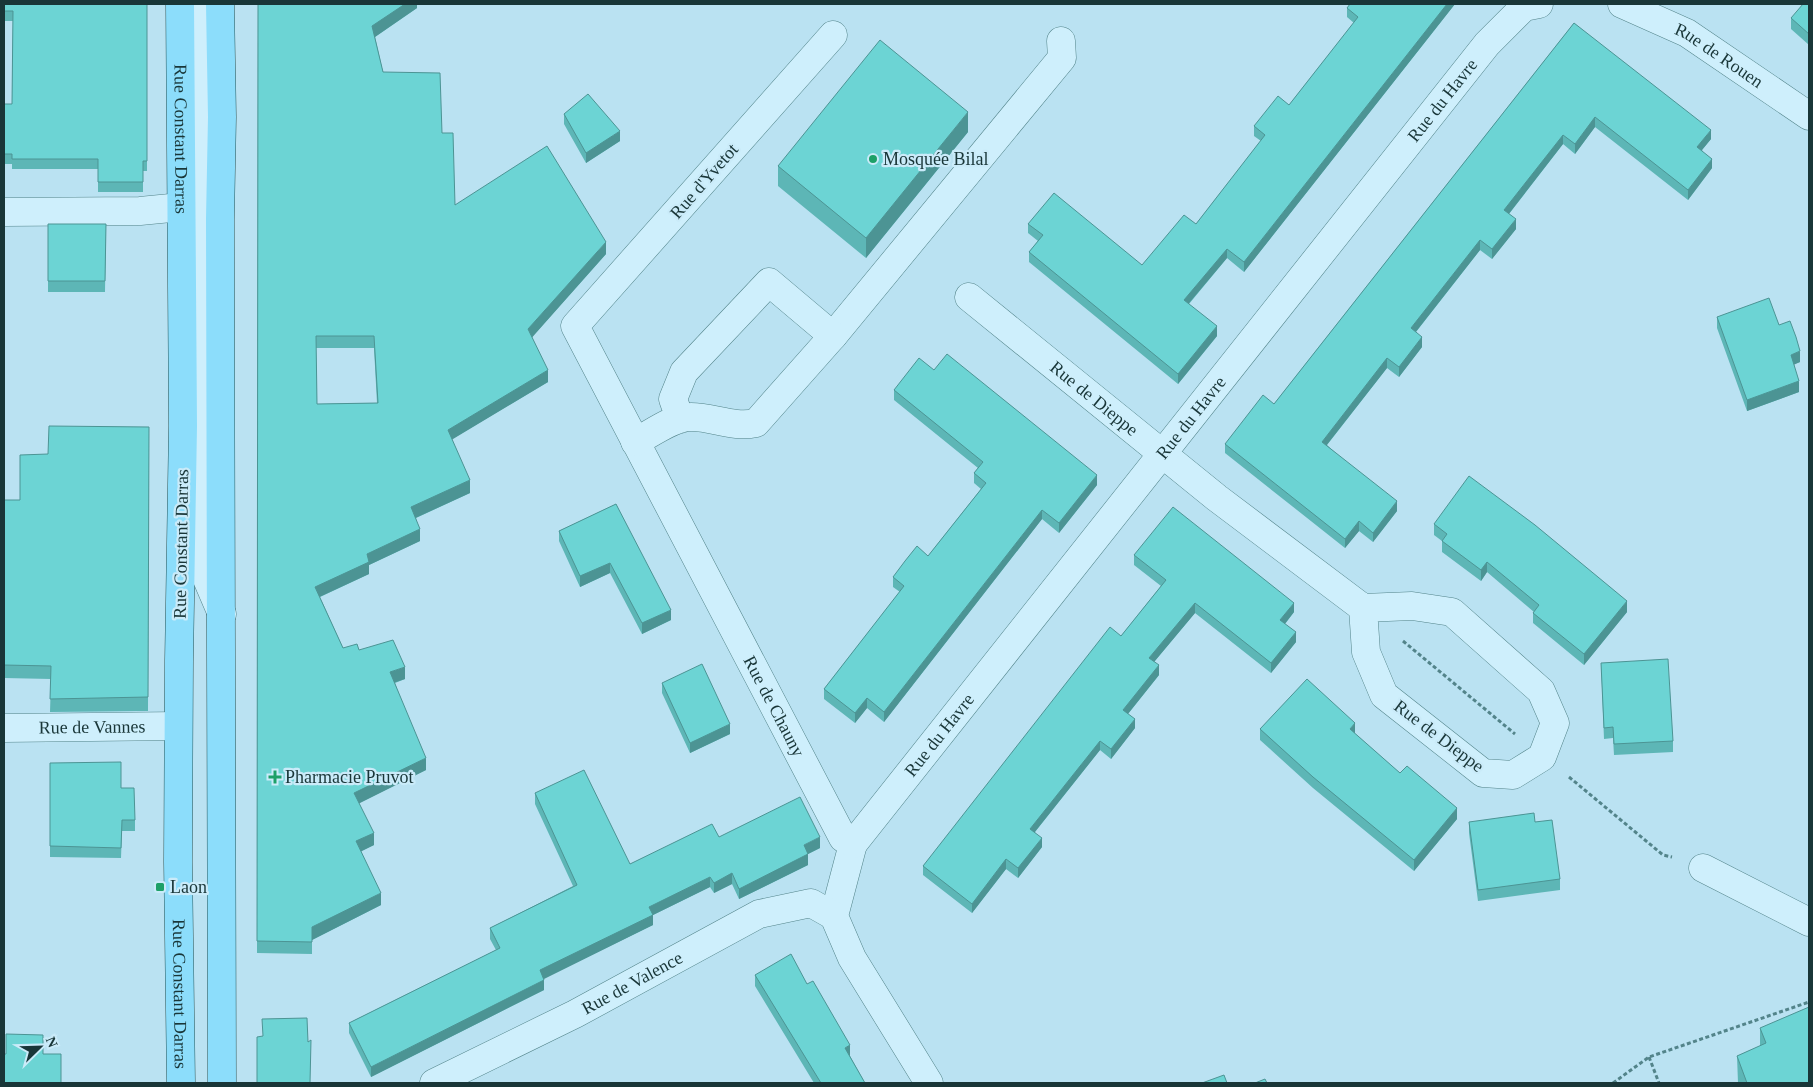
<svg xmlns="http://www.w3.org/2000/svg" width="1813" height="1087" font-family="Georgia,serif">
<rect width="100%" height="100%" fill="#bae2f2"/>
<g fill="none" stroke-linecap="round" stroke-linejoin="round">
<g stroke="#53848a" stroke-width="29">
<g id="minor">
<path d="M198,4L204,572L222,614"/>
<path id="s1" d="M1622,4L1687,33L1809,116"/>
<path id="s2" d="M833,35L575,326L843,838L853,844L834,916L852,958L929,1083"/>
<path d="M4,212L140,211L181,207"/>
<path id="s3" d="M969,297L1217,498L1363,608L1412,606L1452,612L1541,691L1555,723L1542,757L1513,775L1483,773L1384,695L1366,652L1363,608"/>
<path d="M833,336L1062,58L1061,41"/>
<path d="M635,442C651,434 673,417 691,417C714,417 733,428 756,423L833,336L769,282L684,372L673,399L680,419"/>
<path id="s4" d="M4,728L178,726"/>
<path id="s5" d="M853,844L1487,44L1524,7L1539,4"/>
<path d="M1703,868L1809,922"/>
<path id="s6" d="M434,1083L575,1014L759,914L811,903L834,916"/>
</g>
</g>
<g stroke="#285557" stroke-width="29">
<g id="major">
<path id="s7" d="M180,4L183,426L179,661L178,862L181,1083"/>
<path d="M220,4L222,117L220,219L222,1083"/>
</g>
</g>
<path stroke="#53848a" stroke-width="3" stroke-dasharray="4 2.5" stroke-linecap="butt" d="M1403,641L1515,734
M1569,777L1663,855L1672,857
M1649,1057L1659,1083
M1613,1083L1649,1057L1809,1002"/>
<use href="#minor" stroke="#ceeffc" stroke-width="28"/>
<use href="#major" stroke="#8cddfb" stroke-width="28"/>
</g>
<path fill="#5db6b6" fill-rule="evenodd" d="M4,4H147V171H143V192H98V169H12V164H4V104H12L13,21H4Z
M258,4H417V8L375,37L383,72L442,133L455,205L606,254L532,337L548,382L452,439L470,493L416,518L420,541L369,565V574L320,597L343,648L359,650L405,679L395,683L426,770L359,803L374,845L361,851L381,905L312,940V954L257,953ZM316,348H374L377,403L317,404Z
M1350,4H1455L1244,272L1227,258L1189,304L1217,336L1178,384L1029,262V252L1038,241L1028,233V224L1142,265L1196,224L1261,141L1254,136V126L1289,105L1354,23L1347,17V8Z
M1809,4V45L1791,29V18Z
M1574,23L1711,139L1702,150L1712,168L1688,200L1595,127L1575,154L1563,144L1509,214L1516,229L1492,259L1480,250L1416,332L1422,347L1399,377L1387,368L1327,445L1397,511L1373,542L1359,531L1345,548L1225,453V444L1274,404Z
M564,114L620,141L586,163L564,124Z
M968,132L866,258L778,186V166Z
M48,224H106L105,292H48Z
M1717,317L1800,362L1794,364L1799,392L1747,411L1717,328Z
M934,370L1097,485L1059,533L1042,519L884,722L867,708L855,723L824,699V689L900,592L893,587V577L928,556L981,489L974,483V473L978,468L894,400V390Z
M149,427L148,711L50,712L51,679L4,678V500H20L48,454Z
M616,504L671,620L642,634L610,573L580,587L559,541V531Z
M1434,524L1627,612L1584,665L1533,623V613L1534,612L1487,572L1481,581L1442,552V541L1434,535Z
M1134,555L1294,612L1285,624L1296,642L1271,673L1195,613L1154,662L1159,675L1128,714L1135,728L1111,759L1100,750L1035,832L1042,847L1018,878L1006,869L972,913L923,875V866L1121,636L1161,586L1134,565Z
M1601,663L1673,741V752L1614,755L1613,738L1604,739Z
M662,683L730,734L690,753L662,693Z
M1260,729L1355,734L1400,773L1457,819L1414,871L1313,788L1260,740Z
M50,763L121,788L135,820V831H122L121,858L50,857Z
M535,793L630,864L719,837L820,848L808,854V865L739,899L732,884L714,893L710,887L653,915V925L544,978V990L371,1077L349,1033V1023L496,950L490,939V928L573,886L535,804Z
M1469,822H1535L1560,879V890L1478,901L1469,833Z
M755,975L807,984L850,1056L865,1083H814L755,986Z
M1760,1028L1809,1083H1738L1737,1056L1760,1046Z"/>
<path fill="#4c9494" d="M405,4H417V8L372,39V26Z
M1447,4H1455L1244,272V262Z
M968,112V132L866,258V238Z
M1595,117V127L1575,154V144Z
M1711,130V139L1697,156V147Z
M620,131V141L586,163V153Z
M1563,135V144L1504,220V210Z
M1712,159V168L1688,200V190Z
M1516,219V229L1492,259V249Z
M1480,240V250L1411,338V328Z
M606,242V254L528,342V329Z
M1227,249V258L1184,309V300Z
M1217,326V336L1178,384V374Z
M1422,337V347L1399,377V367Z
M1800,351V362L1791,366V355Z
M1387,358V368L1322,451V442Z
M548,370V382L448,442V430Z
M1799,381V392L1747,411V400Z
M1097,475V485L1059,533V523Z
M470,480V493L411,520V507Z
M1397,501V511L1373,542V533Z
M1042,510V519L884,722V712Z
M1359,521V531L1345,548V539Z
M420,529V541L369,565V574L315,599V587L367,554Z
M1487,562V572L1481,581V570Z
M610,563V573L580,587V576Z
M1627,601V612L1584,665V654Z
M1195,603V613L1149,668V658Z
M1294,603V612L1280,630V620Z
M671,610V620L642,634V623Z
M1296,632V642L1271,673V663Z
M1159,665V675L1123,720V710Z
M405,667V679L390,684V672Z
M867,698V708L855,723V713Z
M1135,719V728L1111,759V749Z
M1355,723V734L1350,729Z
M730,724V734L690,753V743Z
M1100,741V750L1030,838V829Z
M426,758V770L354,806V793Z
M1457,808V819L1414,871V860Z
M374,833V845L356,854V841Z
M820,837V848L804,856V845Z
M1042,838V847L1018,878V868Z
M808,854V865L739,899V889Z
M1006,859V869L972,913V904Z
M732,873V884L714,893V883Z
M710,877V887L653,915V925L540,981V970L649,907Z
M381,893V905L312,940V954V927Z
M544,980V990L371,1077V1067Z
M850,1045V1056L845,1059V1048Z"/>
<path fill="#6cd4d4" stroke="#4c9494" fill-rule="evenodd" d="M4,4H147V161H143V182H98V159H12V154H4V104H12L13,11H4Z
M258,4H405L372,26L383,72L440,73L442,133H453L455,205L547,146L606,242L528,329L548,370L448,430L470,480L411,507L420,529L367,554L369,562L315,587L343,648L357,644L359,650L393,640L405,667L390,672L426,758L354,793L374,833L356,841L381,893L312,927V942L257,941ZM316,336H374L378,403L317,404Z
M1350,4H1447L1244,262L1227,249L1184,300L1217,326L1178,374L1029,252L1043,235L1028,224L1054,193L1142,265L1184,215L1196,224L1265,135L1254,126L1278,96L1289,105L1358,17L1347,8Z
M1803,4H1809V34L1791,18Z
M1574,23L1711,130L1697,147L1712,159L1688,190L1595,117L1575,144L1563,135L1504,210L1516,219L1492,249L1480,240L1411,328L1422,337L1399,367L1387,358L1322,442L1397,501L1373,533L1359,521L1345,539L1225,444L1263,395L1274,404Z
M880,40L968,112L866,238L778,166Z
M588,94L620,131L586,153L564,114Z
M48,224H106L105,281H48Z
M1769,298L1779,325L1790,321L1796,337L1800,351L1791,355L1799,381L1747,400L1717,317Z
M947,354L1097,475L1059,523L1042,510L884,712L867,698L855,713L824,689L904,586L893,577L905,561L917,546L928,556L986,483L974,473L983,462L894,390L919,358L934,370Z
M49,426L149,427L148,697L50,699L51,666L4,665V500H20V455L48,454Z
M1469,476L1535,525L1627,601L1584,654L1533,613L1539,605L1487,562L1481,570L1442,541L1447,534L1434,524Z
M616,504L671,610L642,623L610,563L580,576L559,531Z
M1173,507L1294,603L1280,620L1296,632L1271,663L1195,603L1149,658L1159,665L1123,710L1135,719L1111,749L1100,741L1030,829L1042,838L1018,868L1006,859L972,904L923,866L1110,627L1121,636L1166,580L1134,555Z
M1668,659L1673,741L1614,744L1613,727L1604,728L1601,663Z
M702,664L730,724L690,743L662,683Z
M1307,679L1355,723L1350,729L1400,773L1407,766L1457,808L1414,860L1313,777L1260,729Z
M121,762V788H134L135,820H122L121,848L50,846V763Z
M584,770L630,864L712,824L719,837L800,797L820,837L804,845L808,854L739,889L732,873L714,883L710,877L649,907L653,915L540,970L544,980L371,1067L349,1023L500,948L490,928L577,885L535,793Z
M1534,813L1535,822L1552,820L1560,879L1478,890L1469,822Z
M791,954L807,984L813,981L850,1045L845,1048L865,1083H821L755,975Z
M1809,1007V1083H1747L1737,1056L1766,1043L1760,1028Z
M307,1018L308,1042L311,1040L310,1083H257V1037L263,1036L262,1019Z
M6,1034L43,1035V1054H61V1083H4V1054H6Z
M1224,1075L1227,1083H1202Z
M1265,1079L1267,1083H1255Z"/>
<g fill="#1da068" stroke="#caebf9" stroke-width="2">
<circle cx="873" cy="159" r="5"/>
<path d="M272.5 769.5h5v5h5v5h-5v5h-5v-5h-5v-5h5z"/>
<rect x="155" y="882" width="10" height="10" rx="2.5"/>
</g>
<g text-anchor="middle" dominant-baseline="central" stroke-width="4.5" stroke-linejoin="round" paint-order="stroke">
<g font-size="18" fill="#193638" stroke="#caebf9">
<text stroke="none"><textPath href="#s1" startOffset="110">Rue de Rouen</textPath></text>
<text stroke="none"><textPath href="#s5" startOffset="949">Rue du Havre</textPath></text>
<text stroke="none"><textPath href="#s7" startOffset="135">Rue Constant Darras</textPath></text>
<text transform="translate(704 181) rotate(-49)">Rue d'Yvetot</text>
<text stroke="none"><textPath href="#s3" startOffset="161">Rue de Dieppe</textPath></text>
<text stroke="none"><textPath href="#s5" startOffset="544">Rue du Havre</textPath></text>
<text transform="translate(181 544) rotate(-89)">Rue Constant Darras</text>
<text stroke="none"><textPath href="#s2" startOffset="818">Rue de Chauny</textPath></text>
<text stroke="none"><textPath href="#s4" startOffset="88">Rue de Vannes</textPath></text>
<text stroke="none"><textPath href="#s5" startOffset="139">Rue du Havre</textPath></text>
<text transform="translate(1439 736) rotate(37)">Rue de Dieppe</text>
<text stroke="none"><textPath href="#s6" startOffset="222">Rue de Valence</textPath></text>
<text stroke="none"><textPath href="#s7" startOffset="990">Rue Constant Darras</textPath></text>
</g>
<g font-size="18" fill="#193638" stroke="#caebf9" text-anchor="start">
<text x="883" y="159">Mosquée Bilal</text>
<text x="285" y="777">Pharmacie Pruvot</text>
<text x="170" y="887">Laon</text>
</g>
</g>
<rect width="1813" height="1087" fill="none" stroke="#193638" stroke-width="10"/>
<g transform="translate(40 1047) rotate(67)" stroke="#caebf9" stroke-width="4" paint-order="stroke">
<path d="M0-4L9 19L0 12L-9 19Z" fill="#193638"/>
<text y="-8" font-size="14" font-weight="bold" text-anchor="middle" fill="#193638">N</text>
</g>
</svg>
